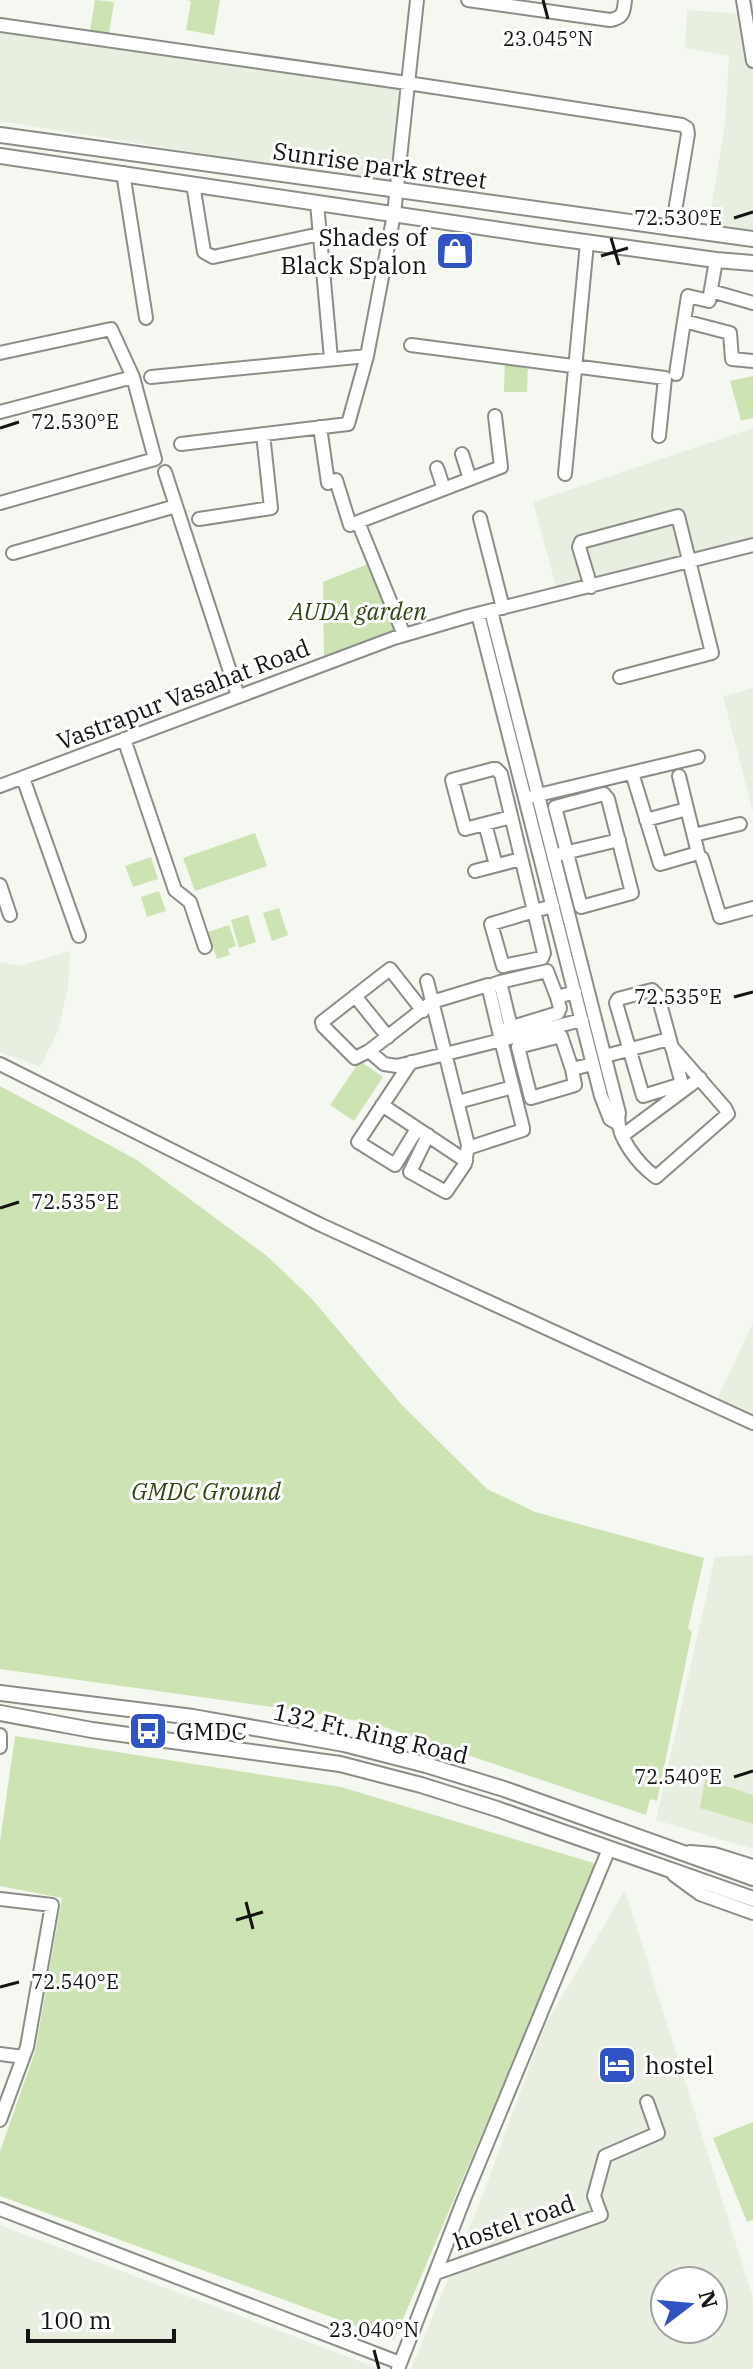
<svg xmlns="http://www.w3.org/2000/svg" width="753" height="2369" font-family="'IBM Plex Serif',serif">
<rect width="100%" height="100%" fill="#f5f8f0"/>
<path fill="#e8efe0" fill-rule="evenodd" d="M745,0H753V232L708,228L725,123L729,56L685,48L687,10L746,14Z
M0,31L403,88L391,184L0,121Z
M753,428V541L557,590L533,502Z
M753,688V813L723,696Z
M70,951L68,988L58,1031L40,1067L0,1052V962L19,966Z
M753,1323V1414L717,1399Z
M753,1555V1849L656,1820L715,1557Z
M625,1890L753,2298V2369H411L483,2194L544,2027ZM665,2281H713V2329H665Z
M0,2225L380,2369H0Z"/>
<path fill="#cde3b3" d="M95,0L114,2L109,34L90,31Z
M187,0H220L214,35L186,30L191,1Z
M505,360L528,361L527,392H504Z
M753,376V418L741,421L730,381Z
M370,563L404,627L324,664L323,582Z
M255,833L267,866L195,891L183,858Z
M151,857L158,879L133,887L125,866Z
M159,891L166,911L147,917L141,897Z
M279,908L288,935L272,941L263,913Z
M248,915L256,942L239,948L231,920Z
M229,925L236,946L228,949L230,955L217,959L208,932Z
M360,1061L383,1077L354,1121L330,1105Z
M0,1086L137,1160L267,1256L311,1298L401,1404L487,1489L535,1512L704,1558L688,1628L692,1632L657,1801L650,1799L646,1815L375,1724L301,1711L0,1669Z
M15,1736L341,1787L597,1864L394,2340L0,2196V2151L35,2052L62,1898L0,1886V1841Z
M705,1779L753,1795V1824L700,1808Z
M753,2122V2220L747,2222L713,2138Z"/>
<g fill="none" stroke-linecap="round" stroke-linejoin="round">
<g stroke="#8b8e87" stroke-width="16">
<path id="minor" d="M468,0L610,20C623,18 624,12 625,0
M743,0L753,61
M0,25L414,84L682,125L687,128L688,134L672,229
M123,173L146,318
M193,184L204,252L213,257L320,234
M317,203L331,359
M716,260L709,301L688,296L684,321L730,333L732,359L753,361
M711,291L753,303
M411,345L665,378L659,436
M0,353L111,329L133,377L0,412
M676,374L684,321
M151,377L367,356
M320,427L328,483L336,480L350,525L501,467L495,416
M181,444L348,424L367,356L394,214L417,0
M462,454L470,479
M437,468L444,489
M165,472L238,696
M565,474L587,243
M0,503L155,459L133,377
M480,518L503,608
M199,519L271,508L263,434
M358,522L404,635
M13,553L176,506
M591,587L579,547L581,542L678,516L712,653L620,677
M491,611L619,1113C614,1135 639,1165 656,1177L728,1114L725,1108L671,1046
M478,614L601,1096L610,1119L617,1123
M124,739L175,890L190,902L205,947
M632,773L660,864L698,853L679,776
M23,778L79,936
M0,786L394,638L469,616L753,545
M604,794L608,799L632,893L581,907L555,807Z
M534,796L698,757
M511,817L465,829L452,780L493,769H496L501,774L534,911L491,924L503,966L542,958L544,953L534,911L553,906
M646,820L687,809
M485,824L496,865
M694,835L740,824
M560,854L619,840
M702,858L720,917L753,908
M475,871L521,859
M0,885L10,915
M427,981L468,1145L465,1164L446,1192L410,1172L428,1135
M500,982L547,971L557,997
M494,984L500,982L511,1027
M652,990L658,996L682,1084L643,1096L616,1003L618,999Z
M355,996L388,1037
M499,1031L558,1013L560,1008L557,997L575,992
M369,1051L355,1058L323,1026L322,1022L390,969L423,1011
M605,1056L669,1039
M411,1062L358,1142L395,1165L417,1129
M0,1064L319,1224L753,1423
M572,1069L561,1036L518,1047L531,1098L575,1085L572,1069L593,1064
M458,1102L513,1087
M382,1105L466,1161
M622,1136L700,1078
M468,1148L523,1130V1128L501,1040L488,985L432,1002L369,1051L384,1064L397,1066L582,1020
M0,1735V1747
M690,1852L714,1854L753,1866
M674,1875L700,1894L753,1913
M0,1899L52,1905L27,2047L0,2120
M0,2054L23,2057
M0,2209L400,2363
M436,2273L601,2215L594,2196L605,2156L658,2133L647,2102
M398,2369L464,2199L609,1849"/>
</g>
<g stroke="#8b8e87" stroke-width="18">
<path id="major" d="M0,135L753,239
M0,156L541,236L716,260L753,263
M0,1693L193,1717L344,1744L426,1765L504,1789L753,1878
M0,1713L92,1730L340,1764L421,1785L497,1809L753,1899"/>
</g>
<use href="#minor" stroke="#fff" stroke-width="12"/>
<use href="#major" stroke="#fff" stroke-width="14"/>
</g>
<path fill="none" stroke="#141513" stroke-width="3" d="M543,0L548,19M734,218L753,212M611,238L619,265M601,256L628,248M0,428L19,422M734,997L753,992M0,1208L19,1202M734,1777L753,1771M246,1902L253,1929M236,1920L263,1912M0,1987L19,1982M374,2350L379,2369"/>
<defs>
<g id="shop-square" transform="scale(2)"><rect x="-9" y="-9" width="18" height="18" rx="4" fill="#3154c5" stroke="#fff"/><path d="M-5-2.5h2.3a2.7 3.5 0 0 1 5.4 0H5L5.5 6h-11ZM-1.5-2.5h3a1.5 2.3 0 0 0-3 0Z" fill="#fff"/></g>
<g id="bus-square" transform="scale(2)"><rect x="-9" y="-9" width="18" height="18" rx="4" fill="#3154c5" stroke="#fff"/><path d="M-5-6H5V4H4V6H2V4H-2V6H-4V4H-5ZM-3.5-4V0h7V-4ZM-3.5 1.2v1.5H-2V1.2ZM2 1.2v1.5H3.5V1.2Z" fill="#fff"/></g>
<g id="hotel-square" transform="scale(2)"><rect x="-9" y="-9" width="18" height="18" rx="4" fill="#3154c5" stroke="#fff"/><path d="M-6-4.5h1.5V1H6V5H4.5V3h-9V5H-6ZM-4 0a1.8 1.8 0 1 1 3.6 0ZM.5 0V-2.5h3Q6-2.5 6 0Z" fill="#fff"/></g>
</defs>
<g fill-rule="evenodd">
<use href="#shop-square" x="455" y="251"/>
<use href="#bus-square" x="148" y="1731"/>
<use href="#hotel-square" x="617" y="2065"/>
</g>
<g text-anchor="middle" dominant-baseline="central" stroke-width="6" stroke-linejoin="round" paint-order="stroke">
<g font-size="24" fill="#141513" stroke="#fff">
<text transform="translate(380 165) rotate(8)">Sunrise park street</text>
<text transform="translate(183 694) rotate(-21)">Vastrapur Vasahat Road</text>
<text transform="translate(371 1733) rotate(13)">132 Ft. Ring Road</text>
<text transform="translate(514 2222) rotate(-19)">hostel road</text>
</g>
<g font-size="24" fill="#141513" stroke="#fff" text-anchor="start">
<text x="427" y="237" text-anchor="end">Shades of<tspan x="427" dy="28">Black Spalon</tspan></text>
<text x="176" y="1731">GMDC</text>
<text x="645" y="2065">hostel</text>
</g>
<g font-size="24" font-style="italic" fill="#314412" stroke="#fff">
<text x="358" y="611">AUDA garden</text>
<text x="206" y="1491">GMDC Ground</text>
</g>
</g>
<g font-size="20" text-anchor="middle" fill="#141513" stroke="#fff" stroke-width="6" stroke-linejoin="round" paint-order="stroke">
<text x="548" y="46">23.045°N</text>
<text x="678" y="225">72.530°E</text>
<text x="75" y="429">72.530°E</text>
<text x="678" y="1004">72.535°E</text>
<text x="75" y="1209">72.535°E</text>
<text x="678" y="1784">72.540°E</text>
<text x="75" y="1989">72.540°E</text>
<text x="374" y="2337">23.040°N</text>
</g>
<g transform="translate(689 2305) rotate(74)"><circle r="38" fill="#ffffff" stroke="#a1a1a1" stroke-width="2"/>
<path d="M0-6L14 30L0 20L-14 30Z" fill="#3154c5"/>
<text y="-12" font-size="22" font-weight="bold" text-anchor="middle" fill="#141513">N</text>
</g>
<path d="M28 2329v12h146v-12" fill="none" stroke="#141513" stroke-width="4"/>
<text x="40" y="2329" font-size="24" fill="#141513" stroke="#ffffff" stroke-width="6" paint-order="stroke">100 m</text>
</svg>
